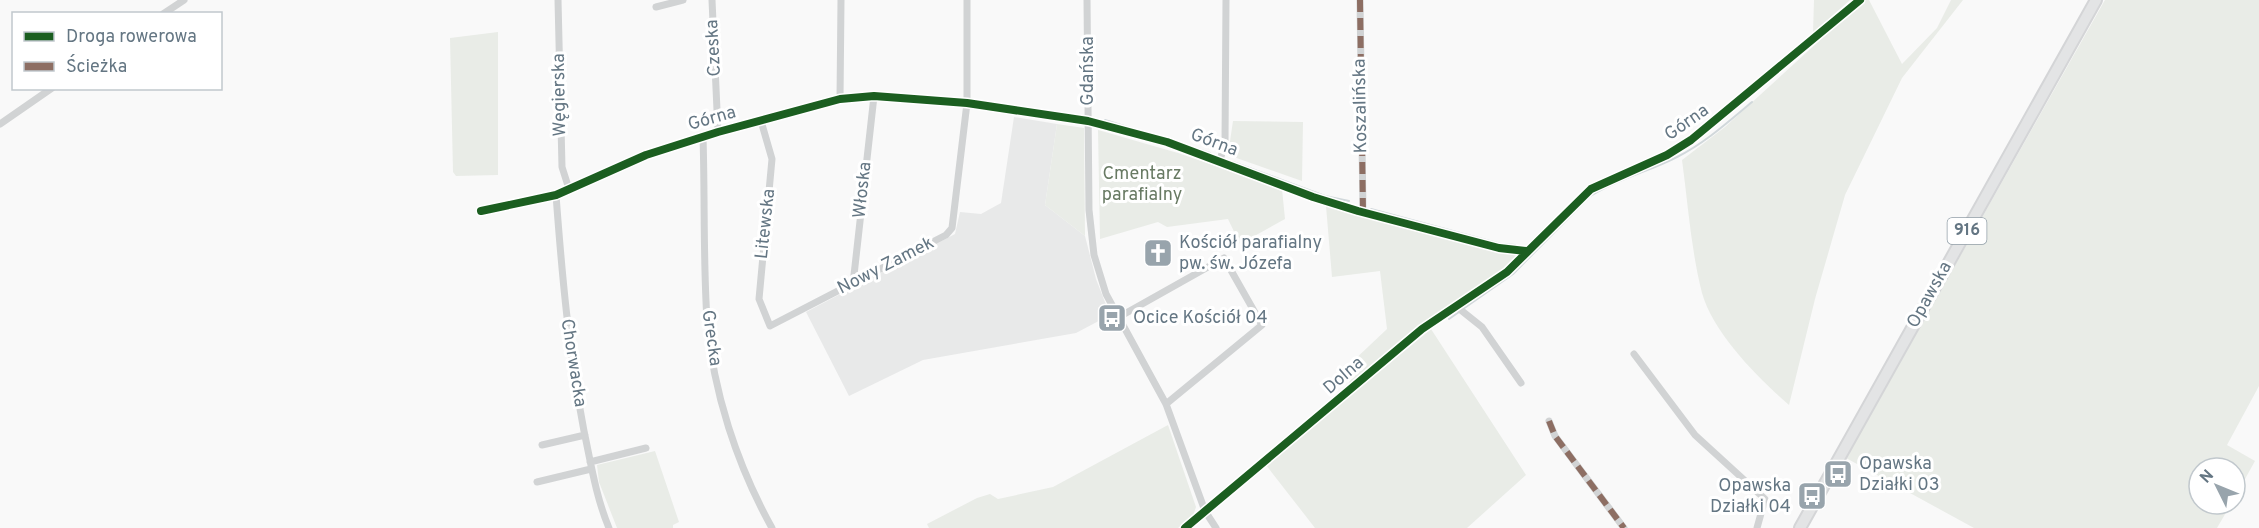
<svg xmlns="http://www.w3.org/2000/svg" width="2259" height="528" font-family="Overpass,sans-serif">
<rect width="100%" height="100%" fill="#f9f9f9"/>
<path fill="#e8e9e9" d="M1014,117L1057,124L1045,205L1085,236L1096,279L1110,315L1076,333L923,360L849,396L806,312L955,234L960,212L981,214L1001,203Z"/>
<path fill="#e9ece7" d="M1814,0H1850L1813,33Z
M1864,0H1869L1902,64L1937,28L1951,0H1963L1902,78L1845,195L1815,299L1789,405C1759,379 1713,333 1702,293C1691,250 1688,204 1682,160L1725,127Z
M2105,0H2259V386L2227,445L2255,461L2235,497V468H2199V504H2231L2217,528H1974L1846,458Z
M498,32V175L456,176L453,172L450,38Z
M1233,121L1303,122L1302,181L1228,155Z
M1057,124L1084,128L1085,236L1045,205Z
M1098,130L1178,153L1282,189L1285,219L1240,244L1228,219L1167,227L1158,222L1100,239Z
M1326,206L1480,247L1523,253L1505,270L1420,326L1349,388L1351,363L1387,329L1380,271L1332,277Z
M1431,329L1526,475L1467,528H1315L1266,465Z
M1168,425L1196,507L1193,516L1178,528H929L927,524L977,498L990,494L998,499L1053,487Z
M655,451L679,522L673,525V528H617L599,482L597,465Z"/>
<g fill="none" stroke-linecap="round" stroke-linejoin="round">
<path stroke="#d1d8db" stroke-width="2" d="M1841,11L1854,0
M1105,120L1210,153
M1233,162L1325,196L1349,201
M1371,209L1501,244L1515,245
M1463,309L1513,274L1589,197C1616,179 1648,172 1677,157C1705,143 1728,122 1752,102
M1449,319L1459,312"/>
<g stroke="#d4d5d7" stroke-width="14">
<path id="primary" d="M1800,528L2096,0"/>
</g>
<path stroke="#d1d3d4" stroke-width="7" d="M558,0L562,167L569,189
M712,0L718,132
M1087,0L1089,210L1094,255L1106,294L1166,404L1205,511L1216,528
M1360,0L1363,212
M656,7L683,0
M163,14L184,0
M840,99L841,0
M761,121L772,159L759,299L770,326L946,235L952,228L967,103V0
M0,124L52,88
M703,137C705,198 703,259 707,320C713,392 737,465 772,528
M1220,160L1225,143L1226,0
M556,195C562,275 569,353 584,431C591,464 596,497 609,528
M481,211L556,195L646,155L718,132L840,99L874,96L967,103L1088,121L1167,142L1313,197L1358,211L1499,248L1526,251
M853,284L874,96
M1457,307L1482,327L1521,383
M1119,317L1224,258L1262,325L1166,404
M1634,354L1695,435L1765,499L1757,528
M1549,421L1555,436L1624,528
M542,445L585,435
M590,462L646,448
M537,482L591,469
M1185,528L1422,329L1507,272L1591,189L1667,155L1691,140L1860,0"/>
<use href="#primary" stroke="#e3e4e5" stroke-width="10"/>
<path stroke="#8d6e63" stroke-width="6" stroke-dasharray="12 6" stroke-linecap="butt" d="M1360,0L1363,212
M1549,421L1555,436L1624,528"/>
<g stroke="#fff" stroke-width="11">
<path id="cycleway" d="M481,211L556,195L646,155L718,132L840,99L874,96L967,103L1088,121L1167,142L1313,197L1358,211L1499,248L1526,251
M1185,528L1422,329L1507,272L1591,189L1667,155L1691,140L1860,0"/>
</g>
<use href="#cycleway" stroke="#1b5e20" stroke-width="8"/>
</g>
<defs>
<g id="church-square" transform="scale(1.5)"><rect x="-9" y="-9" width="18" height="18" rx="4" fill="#98a4ac" stroke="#fff"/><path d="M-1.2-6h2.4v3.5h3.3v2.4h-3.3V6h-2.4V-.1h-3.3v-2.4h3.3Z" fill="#fff"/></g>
<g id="bus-square" transform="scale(1.5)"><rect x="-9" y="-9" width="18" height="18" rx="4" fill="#98a4ac" stroke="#fff"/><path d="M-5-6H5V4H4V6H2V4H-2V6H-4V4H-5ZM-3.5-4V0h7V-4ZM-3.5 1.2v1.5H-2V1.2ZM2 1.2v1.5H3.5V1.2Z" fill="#fff"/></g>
</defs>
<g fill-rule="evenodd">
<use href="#church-square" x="1158" y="253"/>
<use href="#bus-square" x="1112" y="318"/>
<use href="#bus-square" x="1838" y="474"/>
<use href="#bus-square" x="1812" y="496"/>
</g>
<g text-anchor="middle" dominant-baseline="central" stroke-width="6" stroke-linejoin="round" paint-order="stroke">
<rect fill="#fff" stroke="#929fa8" stroke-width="1.5" x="1947.5" y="218" width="39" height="26" rx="4.5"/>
<g font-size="16" font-weight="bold" fill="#647683">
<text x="1967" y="231">916</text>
</g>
<g font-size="18" fill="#647683" stroke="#fff">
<text transform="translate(714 48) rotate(-93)">Czeska</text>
<text transform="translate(1088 71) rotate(-90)">Gdańska</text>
<text transform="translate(560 95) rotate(-91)">Węgierska</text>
<text transform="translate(1361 106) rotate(-91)">Koszalińska</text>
<text transform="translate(712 119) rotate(-16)">Górna</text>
<text transform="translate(1687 123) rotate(-35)">Górna</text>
<text transform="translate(1214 143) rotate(20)">Górna</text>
<text transform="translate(863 190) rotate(-84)">Włoska</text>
<text transform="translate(766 224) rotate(-84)">Litewska</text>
<text transform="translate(886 266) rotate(-27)">Nowy Zamek</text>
<text transform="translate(1930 295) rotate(-61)">Opawska</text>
<text transform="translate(711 338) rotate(82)">Grecka</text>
<text transform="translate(573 363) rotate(81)">Chorwacka</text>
<text transform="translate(1344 376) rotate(-41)">Dolna</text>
</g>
<g font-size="18" fill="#687a63" stroke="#fff">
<text x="1142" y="174">Cmentarz<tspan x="1142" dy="21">parafialny</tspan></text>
</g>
<g font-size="18" fill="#647683" stroke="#fff" text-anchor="start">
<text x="1179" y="243">Kościół parafialny<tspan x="1179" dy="21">pw. św. Józefa</tspan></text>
<text x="1133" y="318">Ocice Kościół 04</text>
<text x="1859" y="464">Opawska<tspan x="1859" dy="21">Działki 03</tspan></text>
<text x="1791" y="486" text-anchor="end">Opawska<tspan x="1791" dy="21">Działki 04</tspan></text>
</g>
</g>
<rect x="12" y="12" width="210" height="78" fill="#ffffff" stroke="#c1c8cd" stroke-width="1.5"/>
<rect x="24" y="32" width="30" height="9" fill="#1b5e20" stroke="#c1c8cd" stroke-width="1.5"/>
<text x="66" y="42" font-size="18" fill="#647683">Droga rowerowa</text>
<rect x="24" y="62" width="30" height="9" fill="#8d6e63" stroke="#c1c8cd" stroke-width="1.5"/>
<text x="66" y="72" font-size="18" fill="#647683">Ścieżka</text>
<g transform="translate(2217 486) rotate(313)"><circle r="28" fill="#ffffff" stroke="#c1c8cd" stroke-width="1.5"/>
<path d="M0-4.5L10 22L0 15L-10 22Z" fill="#98a4ac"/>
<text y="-9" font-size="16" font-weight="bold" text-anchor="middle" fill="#647683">N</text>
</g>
</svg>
